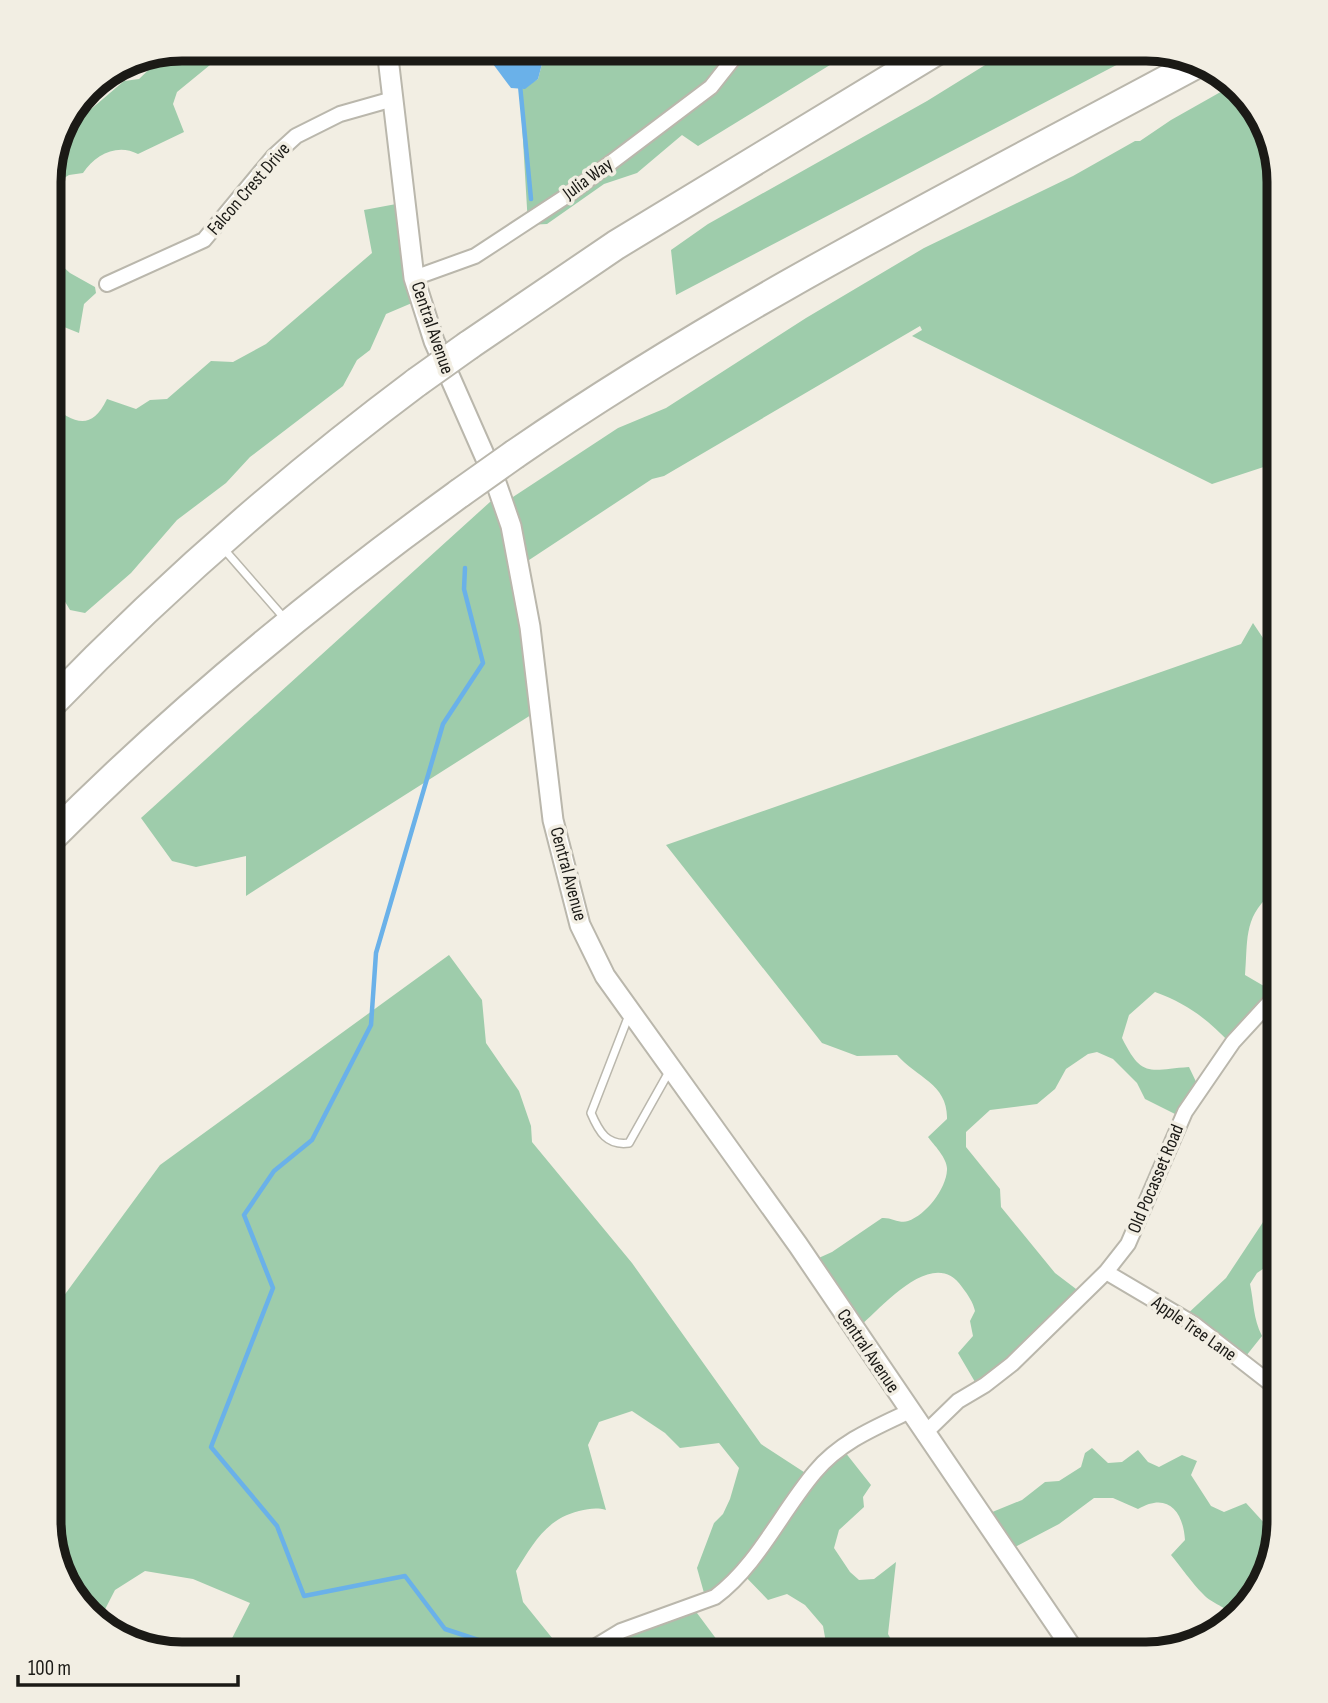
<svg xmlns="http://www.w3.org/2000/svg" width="1328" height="1703" font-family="'Sofia Sans Condensed',sans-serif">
<rect width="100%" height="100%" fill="#f2eee3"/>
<path fill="#9eccab" d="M182,49H265L237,65L222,61L210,65L177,92L173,104L184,132L138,154C118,143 95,154 83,173L69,175L49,187C49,161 57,130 73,110H90L124,81L139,79L163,56Z
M546,49H856L698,146L682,135L637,173L604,184L547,224L528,225L520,90L538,79Z
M1011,49H1147L676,295L671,250L708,224L927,101Z
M1233,85L1257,108L1279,182V462L1212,484L912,336L922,330L920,326L664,476L652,479L523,564L542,708L249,894L246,896V856L196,867L172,861L141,818L490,502L500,497L507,501L618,428L666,408L806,318L924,248L1073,176L1135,141H1140L1171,120Z
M407,202L419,300L386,314L370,350L357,360L343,386L250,457L226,483L177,520L131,573L85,613L70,610L49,575V404C74,423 91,432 107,399L136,409L150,400L167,399L211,361L233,362L266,344L372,253L364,210Z
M50,255L70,273L95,287L96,293L84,304L79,333L49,321Z
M1253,623L1279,662V857L1264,870V885L1270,895C1243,918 1248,943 1245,975L1276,993L1231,1044C1207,1019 1188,1004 1155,992L1129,1015L1122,1038C1142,1078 1148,1070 1189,1067L1199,1088L1181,1117L1145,1099L1137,1083L1113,1059L1097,1052L1088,1054L1066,1069L1055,1089L1037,1104L990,1110L966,1132V1147L1000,1189L1001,1207L1055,1273L1080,1292L978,1387L958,1353L973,1336L970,1321L975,1311C973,1302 968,1295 962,1287C934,1245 882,1307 859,1327L812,1261L832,1252L882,1218C891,1217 900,1224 908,1221C926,1215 946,1189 947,1170C948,1159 934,1145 928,1137L947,1119C948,1084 917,1078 897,1055L857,1056L822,1043L666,845L1241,644Z
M449,955L482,1000L486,1043L519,1091L531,1126L532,1142L632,1263L761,1444L810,1476L841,1447L871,1485L863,1497L864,1507L839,1530L834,1548L850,1572L859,1580L874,1579L896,1562L888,1634L899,1654H828L823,1626L805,1605L787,1594L768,1600L741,1572L706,1600L697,1568L714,1523L723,1514L730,1499L739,1468L719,1443L680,1448L665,1433L632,1411L599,1422L588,1445L606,1510C596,1507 589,1509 579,1511C546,1519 533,1544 516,1571L523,1602L565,1654H224L250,1603L193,1579L145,1571L115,1590L99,1621L71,1595L49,1521V1316L160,1165Z
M1279,1191V1258L1257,1273L1250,1284C1254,1303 1253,1318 1262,1336L1242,1361L1184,1317L1226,1278L1275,1204L1272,1197Z
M1092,1448L1108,1463L1122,1462L1138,1450L1148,1462L1159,1467L1182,1455L1197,1461L1191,1475L1211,1506L1224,1512L1246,1503L1266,1525L1277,1529L1261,1587L1233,1618C1226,1605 1213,1605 1203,1594C1191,1582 1182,1568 1171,1555L1185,1540C1183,1510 1167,1492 1138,1509L1113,1498H1094L1059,1524L1011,1549L985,1515L1022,1500L1045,1482L1059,1481L1081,1467L1085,1453Z
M694,1609L720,1644L733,1654H582Z"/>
<path fill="#6ab1e9" d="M487,49H546L538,79L525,89L511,88L493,64Z"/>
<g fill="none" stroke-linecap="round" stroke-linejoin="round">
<path stroke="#6ab1e9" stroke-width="4.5" d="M520,85L531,199
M465,568L464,589L483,663L443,724L376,953L371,1025L312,1140L274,1171L244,1215L273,1288L211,1447L277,1526L304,1596L405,1576L445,1629L521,1654"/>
<g stroke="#bab7ac" stroke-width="10">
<path id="service" d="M223,548L285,619
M629,1015L591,1113C599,1132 607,1146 629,1143L670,1070"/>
</g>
<g stroke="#bab7ac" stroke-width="18">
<path id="minor" d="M414,278L475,256L568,195L711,87L741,49
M107,284L204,240L273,157L296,136L340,114L393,99
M1106,1272L1194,1324L1279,1390
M924,1434L958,1401L985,1385L1012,1364L1106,1272L1128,1244L1185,1112L1233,1042L1279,992
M583,1654L621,1631L715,1597C758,1565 781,1512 815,1472C840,1442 874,1428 908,1412"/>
</g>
<g stroke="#bab7ac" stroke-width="23">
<path id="tertiary" d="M387,49L414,278L434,341L494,477L511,526L530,627L553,820L580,925L605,976L798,1245L1076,1654"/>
</g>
<g stroke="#bab7ac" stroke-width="32">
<path id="motorway" d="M469,345L616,245L939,49
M515,454C731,305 968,187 1198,63
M49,706C163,588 286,480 417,382
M49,840C175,713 315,598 460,493"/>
</g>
<use href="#service" stroke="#fff" stroke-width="7"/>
<use href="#minor" stroke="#fff" stroke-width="14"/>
<use href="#tertiary" stroke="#fff" stroke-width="19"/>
<use href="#motorway" stroke="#fff" stroke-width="28"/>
<g stroke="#bab7ac" stroke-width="32" stroke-linecap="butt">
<path id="motorway-bridge" d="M417,382L469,345
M460,493L515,454"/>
</g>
<use href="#motorway-bridge" stroke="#fff" stroke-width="28"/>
</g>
<g text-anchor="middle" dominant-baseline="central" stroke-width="7" stroke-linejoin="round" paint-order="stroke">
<g font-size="19" fill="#1b1a16" stroke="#f2eee3">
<text transform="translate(588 179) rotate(-36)">Julia Way</text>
<text transform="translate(249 189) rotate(-49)">Falcon Crest Drive</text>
<text transform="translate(432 328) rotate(71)">Central Avenue</text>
<text transform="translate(568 874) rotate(75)">Central Avenue</text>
<text transform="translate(1156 1179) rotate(-67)">Old Pocasset Road</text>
<text transform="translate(1194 1329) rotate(35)">Apple Tree Lane</text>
<text transform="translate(868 1351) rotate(56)">Central Avenue</text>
</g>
</g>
<path d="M0 0H1328V1703H0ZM182 61H1146A121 121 0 0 1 1267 182V1521A121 121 0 0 1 1146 1642H182A121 121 0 0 1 61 1521V182A121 121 0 0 1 182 61Z" fill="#f2eee3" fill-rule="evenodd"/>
<path fill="none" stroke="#1b1a16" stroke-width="9" d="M182 61H1146A121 121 0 0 1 1267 182V1521A121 121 0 0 1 1146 1642H182A121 121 0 0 1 61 1521V182A121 121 0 0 1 182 61Z"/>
<path d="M18 1675v10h220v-10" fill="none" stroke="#1b1a16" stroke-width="3.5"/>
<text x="28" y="1675" font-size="21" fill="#1b1a16" stroke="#f2eee3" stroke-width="5" paint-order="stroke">100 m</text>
</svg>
